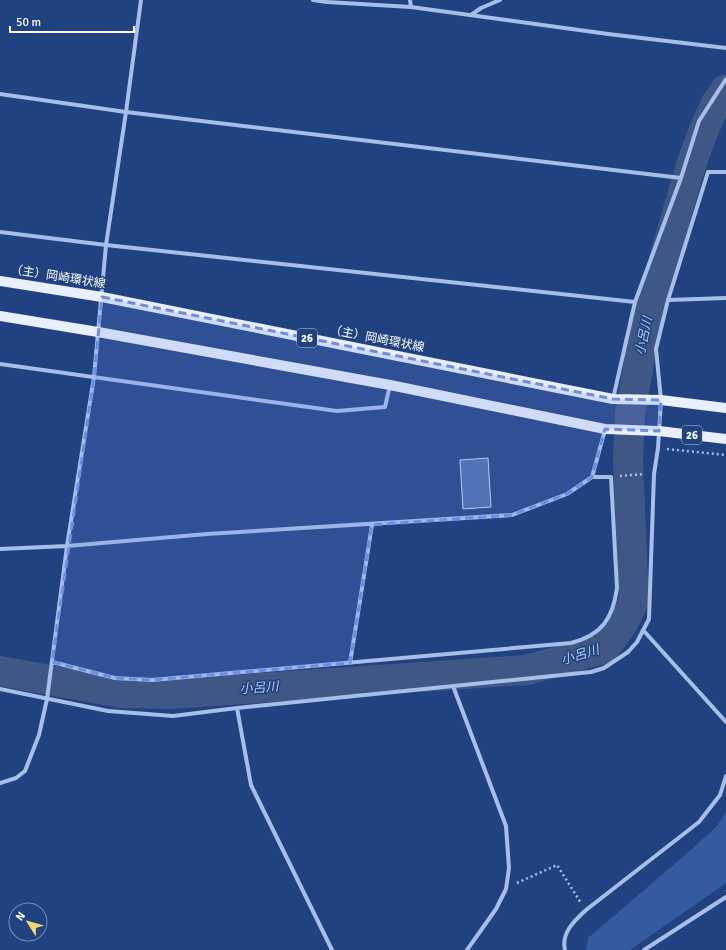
<svg xmlns="http://www.w3.org/2000/svg" width="726" height="950" font-family="Signika,'Noto Sans JP',sans-serif">
<rect width="100%" height="100%" fill="#204281"/>
<path fill="#345b9f" d="M726,812V883L630,950H586L588,938L693,848L717,826Z"/>
<g fill="none" stroke-linecap="round" stroke-linejoin="round">
<path stroke="#3f5785" stroke-width="30" d="M0,671L121,693L170,694L526,670L603,649C617,635 627,618 634,600L628,461L630,414L638,369L642,336L690,168L703,132L716,103L726,89"/>
</g>
<path fill="#496caa" stroke="#cadaf6" d="M488,458L491,507L463,509L460,460Z"/>
<g fill="none" stroke-linecap="round" stroke-linejoin="round">
<path stroke="#a6bee8" stroke-width="2.5" stroke-dasharray="2 3" stroke-linecap="butt" d="M667,449L726,455
M620,476L645,474
M517,883L557,865L581,903"/>
<path stroke="#a6bee8" stroke-width="4" d="M313,0L327,2L411,7L608,34L726,48
M410,0L411,7
M471,15L481,8L500,0
M0,94L126,112L681,178
M0,232L106,245L635,302
M668,300L726,298
M0,364L337,411L385,407L390,385
M613,399L635,302L681,178L699,121L726,79
M0,549L67,546L207,534L512,515L567,494L592,477L605,430
M643,630L726,722
M52,662L115,678L152,680L571,643C602,635 613,618 617,588L611,477H592
M350,663L372,525
M453,686L506,826L509,868L506,889L496,909L467,950
M0,689L108,711L173,716L237,708L591,672L604,668L628,652L637,642L649,619L654,474L658,448L661,400L656,349L668,300L708,172H726
M237,708L251,785L332,950
M0,783L16,778L25,771L39,735L47,699L67,546L94,377L106,245L126,112L141,0
M565,950C561,933 574,921 586,910L699,822L720,795L726,776
M644,950L726,897"/>
<path stroke="#e9effe" stroke-width="10" d="M0,281L102,297L613,399L661,400L726,408
M0,316L98,332L390,385L605,429L659,431L726,439"/>
</g>
<path fill="#6c8ce6" fill-opacity="0.2" stroke="#6c8ce6" stroke-width="3" stroke-dasharray="8 5" stroke-linejoin="round" d="M102,297L613,399L661,400L659,431L605,429L592,477L567,494L512,515L372,525L350,663L152,680L115,678L52,662L94,377Z"/>
<g text-anchor="middle" dominant-baseline="central" stroke-width="3" stroke-linejoin="round" paint-order="stroke">
<g fill="#204281" stroke="#bcc6d9" stroke-width="1">
<rect x="297" y="329" width="20" height="18" rx="3"/>
<rect x="682" y="426" width="20" height="18" rx="3"/>
</g>
<g font-size="11" font-weight="bold" fill="#fff">
<text x="307" y="338">26</text>
<text x="692" y="435">26</text>
</g>
<g font-size="12" fill="#fff" stroke="#204281">
<text transform="translate(58 277) rotate(9)">（主）岡崎環状線</text>
<text transform="translate(377 339) rotate(11)">（主）岡崎環状線</text>
</g>
<g font-size="13" font-style="italic" fill="#b2c9f0" stroke="#204281">
<text transform="translate(644 336) rotate(-78)">小呂川</text>
<text transform="translate(580 655) rotate(-17)">小呂川</text>
<text transform="translate(259 688) rotate(-4)">小呂川</text>
</g>
</g>
<g transform="translate(28 922) rotate(307)"><circle r="19" fill="#204281" stroke="#798eb3"/>
<path d="M0-3L7 15L0 10L-7 15Z" fill="#f5d867"/>
<text y="-6" font-size="11" font-weight="bold" text-anchor="middle" fill="#ffffff">N</text>
</g>
<path d="M10 26v6h124v-6" fill="none" stroke="#ffffff" stroke-width="2"/>
<text x="16" y="26" font-size="12" fill="#ffffff" stroke="#204281" stroke-width="3" paint-order="stroke">50 m</text>
</svg>
